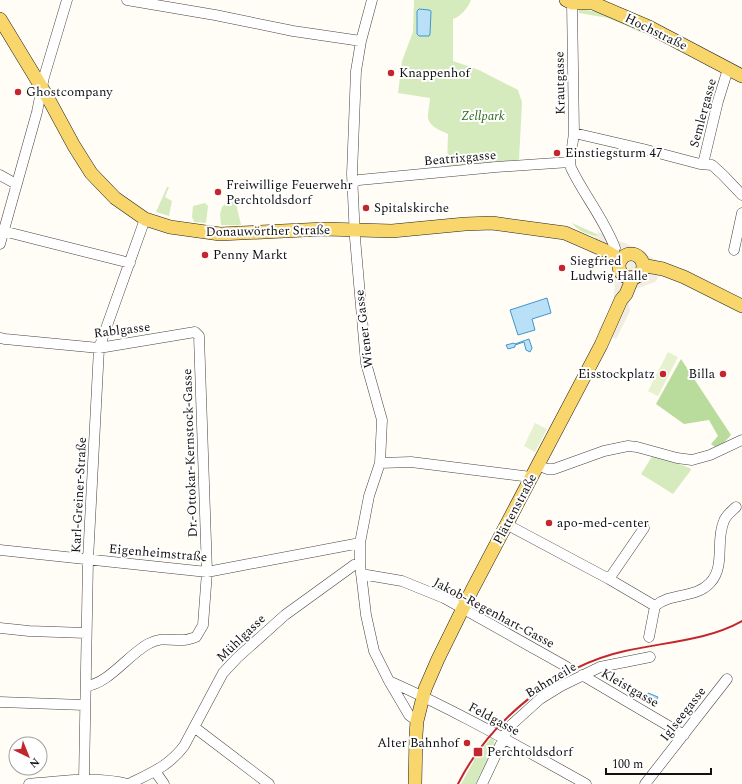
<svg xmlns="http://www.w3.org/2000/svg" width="742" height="784" font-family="Spectral,serif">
<rect width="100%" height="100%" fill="#fffdf5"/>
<path fill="#d5ebbd" d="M414,0H471C468,8 461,16 453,19V61L479,70L518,90L522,102L519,160L447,166L448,134C440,130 427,126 428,115C428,109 430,104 430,98L398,93L402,61L413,32Z
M579,9L599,12L644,30L643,33L608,18L579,13Z
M167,187H169L165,197L172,201L169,216L156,212Z
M235,199L241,225H221L220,214L222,207L225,204L227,201Z
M205,203L208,206L206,223L194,222L192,217L193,206Z
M572,223L599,235L601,238C591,235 578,232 572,223Z
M653,455L690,468L691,470L673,494L641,474Z
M491,738L494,740L495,745L477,784H461L478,753Z"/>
<path fill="#b9dc9c" d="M681,359L731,435L718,449L711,444L718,436L709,420L684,424L656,404Z"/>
<path fill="#e6f2cf" d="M668,352L678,357L658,396L648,391Z
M535,423L547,429L535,452L524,446Z"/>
<path fill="#f1ede2" d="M598,232L634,247L661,263L657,280L655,282L630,291L628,297L630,311L616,339L598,331L608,313L614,297L615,281L613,268L608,260L589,252Z"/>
<path fill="#b9e0f7" stroke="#3f96cf" d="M419,9L429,10L431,11L430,34L429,36H419L417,34V11Z
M547,298L551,313L532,319L535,330L518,335L510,310Z
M529,339L532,348L530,352L526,350L524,342L515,345V347L508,349L506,345L514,343L515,344Z
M648,693L658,697L655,703L647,698Z"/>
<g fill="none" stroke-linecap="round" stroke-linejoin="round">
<g stroke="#444" stroke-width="11">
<path id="minor" d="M127,0L215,15L293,31L361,41
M372,0L361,41L356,71L352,174L355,238L366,363L382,420L380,463L369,496L360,543V564L366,615L374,651L389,681L409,715L417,721
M572,3L574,133L570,162L571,168C584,195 604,219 615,248
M574,133L643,149L700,164L712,165L723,175L742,195
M703,164L718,101L728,69
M0,175L16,184
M352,183L359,180L496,167L570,162
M3,231L130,263
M0,244L37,112L44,77L67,0
M734,250L742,213
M0,338L5,339L99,348L195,332L199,336L207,572L203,625L196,637C192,638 188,640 184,640C169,641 163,636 148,644C128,655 108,684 86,686
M380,463L411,462L531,477
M538,465L547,469H554L604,451L628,446L637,447L677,458L692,460L710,455L742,440
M506,524L609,579L655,606L649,637
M0,550L207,572L360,543
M361,574L402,581L444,598L567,667
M609,579L644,528
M655,606C671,592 695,599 710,583C726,566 715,540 724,521C726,515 732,511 736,507
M0,628L29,631L86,633
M582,675L684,735
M389,681C457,711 521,748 586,784
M0,702L84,705
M194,727L269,784
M155,771L164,784
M84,779L88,560L99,348L145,219
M29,784C60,781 98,776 128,784
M129,784C151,773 169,766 184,746L223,673L237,658L285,615L354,565L360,564
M482,784L509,727L540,699L561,686L600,667L650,657
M645,784L727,679"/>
</g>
<g stroke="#222" stroke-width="14">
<path id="major" d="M566,0L572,3H593L649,27L742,76
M0,19L48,98L74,146L91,173L115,198L145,219L170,227L220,234L325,229L392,231L465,224L492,223L565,233L606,251L621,260
M619 266a12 12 0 1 1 24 0a12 12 0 1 1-24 0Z
M643,264L647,266L663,269L684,277L742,306
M415,784L416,735L417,721L425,689L438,659L472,590L601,345L621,300L626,294L633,277"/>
</g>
<use href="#minor" stroke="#fff" stroke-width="10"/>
<use href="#major" stroke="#f9d66b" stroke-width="13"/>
<path stroke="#c4262e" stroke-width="2" d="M458,784C489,722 556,666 625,651C664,642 706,641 742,621"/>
</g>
<g fill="#c4262e" stroke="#fff" stroke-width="1.5">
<circle cx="391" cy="73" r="4"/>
<circle cx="18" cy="92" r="4"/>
<circle cx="557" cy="153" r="4"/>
<circle cx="218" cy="192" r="4"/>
<circle cx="366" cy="208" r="4"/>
<circle cx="205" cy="255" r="4"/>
<circle cx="562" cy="268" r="4"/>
<circle cx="663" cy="374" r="4"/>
<circle cx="723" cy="374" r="4"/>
<circle cx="549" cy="523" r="4"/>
<circle cx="467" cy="743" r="4"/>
<rect x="473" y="747" width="10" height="10" rx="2"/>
</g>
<g text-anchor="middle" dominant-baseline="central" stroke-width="4" stroke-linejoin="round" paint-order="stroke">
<g font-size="13" fill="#111" stroke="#fff">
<text transform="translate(656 32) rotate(26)">Hochstraße</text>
<text transform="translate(560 83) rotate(-91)">Krautgasse</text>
<text transform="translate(703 113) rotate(-75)">Semlergasse</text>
<text transform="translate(460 158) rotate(-5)">Beatrixgasse</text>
<text transform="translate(268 231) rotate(-1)">Donauwörther Straße</text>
<text transform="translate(364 329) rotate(-97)">Wiener Gasse</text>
<text transform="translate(122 330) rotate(-7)">Rablgasse</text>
<text transform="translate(190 453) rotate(-92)">Dr.-Ottokar-Kernstock-Gasse</text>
<text transform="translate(79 495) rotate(-87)">Karl-Greiner-Straße</text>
<text transform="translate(515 509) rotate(-62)">Plättenstraße</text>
<text transform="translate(158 553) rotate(5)">Eigenheimstraße</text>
<text transform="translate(494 613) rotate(28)">Jakob-Regenhart-Gasse</text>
<text transform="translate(241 638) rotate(-44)">Mühlgasse</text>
<text transform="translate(551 680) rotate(-31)">Bahnzeile</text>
<text transform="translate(630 688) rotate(30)">Kleistgasse</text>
<text transform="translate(683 714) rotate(-52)">Iglseegasse</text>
<text transform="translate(494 719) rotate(28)">Feldgasse</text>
</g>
<g font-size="13" fill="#111" stroke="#fff" text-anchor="start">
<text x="399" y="73">Knappenhof</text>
<text x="26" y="92">Ghostcompany</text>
<text x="565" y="153">Einstiegsturm 47</text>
<text x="226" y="185">Freiwillige Feuerwehr<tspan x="226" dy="15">Perchtoldsdorf</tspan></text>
<text x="374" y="208">Spitalskirche</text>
<text x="213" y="255">Penny Markt</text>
<text x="570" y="261">Siegfried<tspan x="570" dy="15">Ludwig Halle</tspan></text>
<text x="655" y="374" text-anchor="end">Eisstockplatz</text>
<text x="715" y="374" text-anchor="end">Billa</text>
<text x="557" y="523">apo-med-center</text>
<text x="459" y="743" text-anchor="end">Alter Bahnhof</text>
<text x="487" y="752">Perchtoldsdorf</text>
</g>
<g font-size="13" font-style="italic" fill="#2f6b1f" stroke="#fff">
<text x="483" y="116">Zellpark</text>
</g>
</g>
<g transform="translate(28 756) rotate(137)"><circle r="19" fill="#ffffff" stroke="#a0a0a0"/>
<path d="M0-3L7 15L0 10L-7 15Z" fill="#c4262e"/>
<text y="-6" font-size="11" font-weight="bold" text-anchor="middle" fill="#111111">N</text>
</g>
<path d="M606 768v6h105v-6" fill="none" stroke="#111111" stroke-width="2"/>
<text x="612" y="768" font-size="12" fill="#111111" stroke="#ffffff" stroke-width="3" paint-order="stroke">100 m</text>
</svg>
